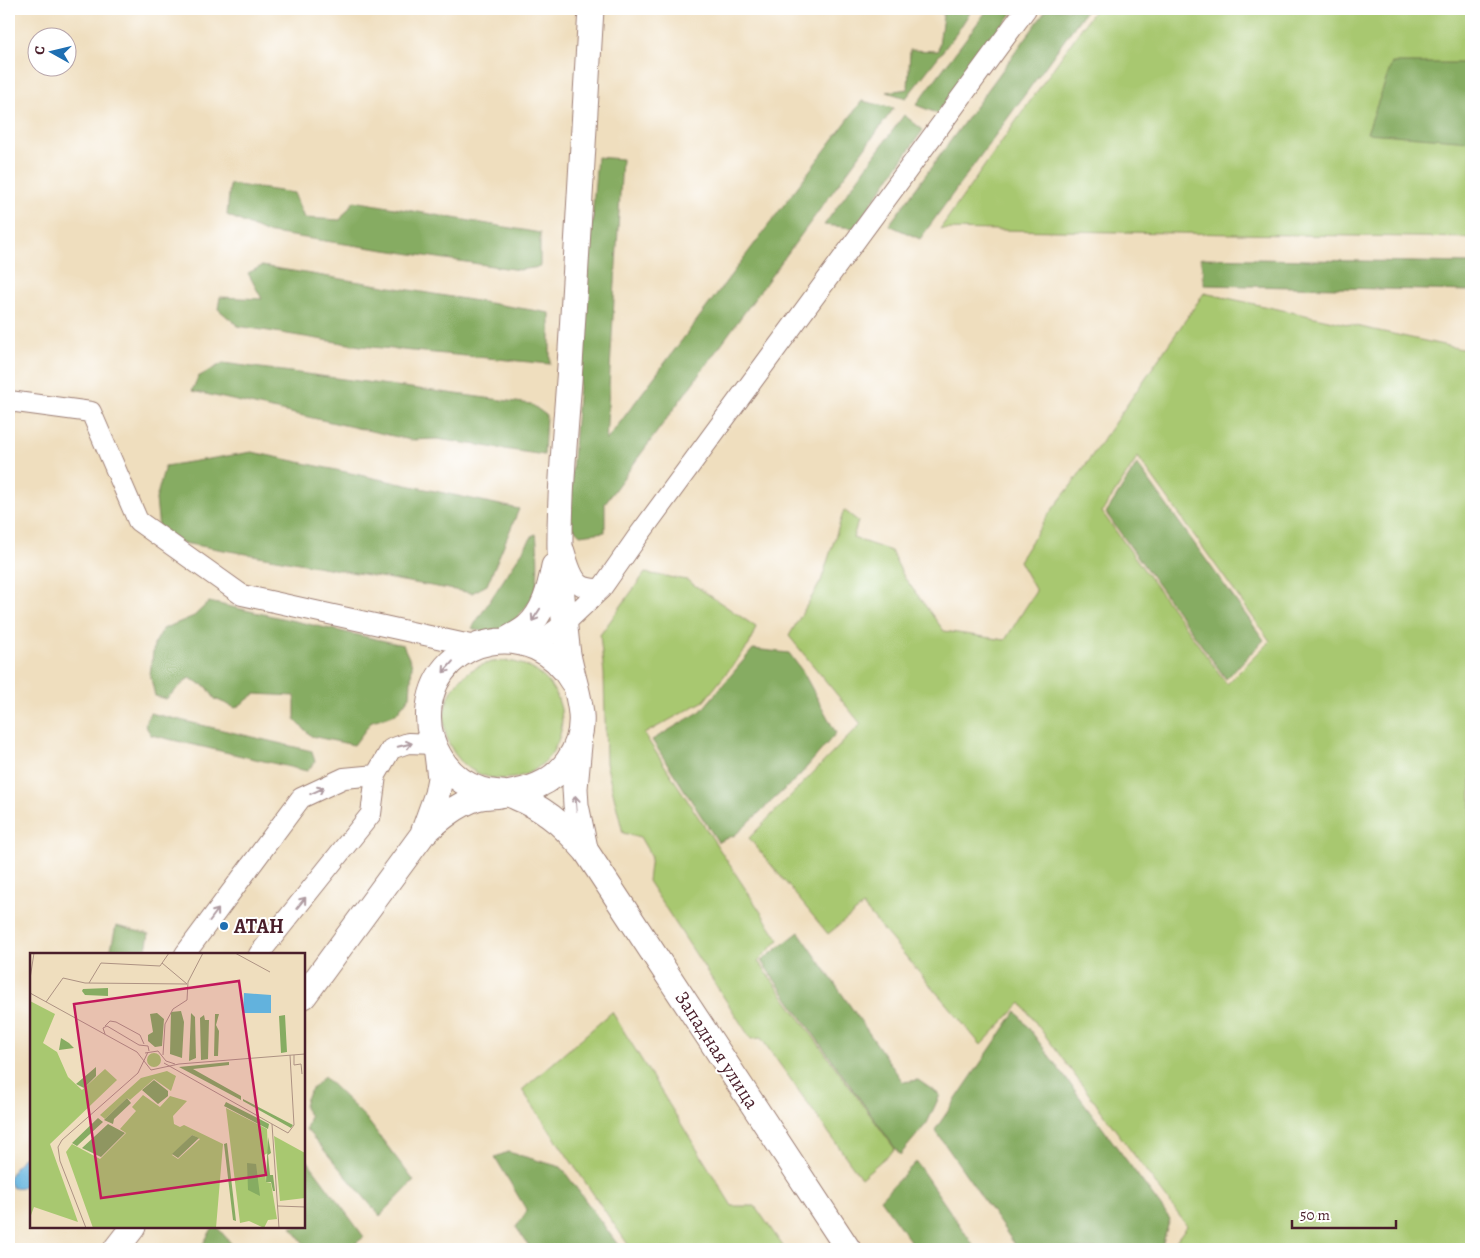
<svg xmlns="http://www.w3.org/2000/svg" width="1480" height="1258" font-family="Alegreya,serif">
<rect width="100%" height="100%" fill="#fff"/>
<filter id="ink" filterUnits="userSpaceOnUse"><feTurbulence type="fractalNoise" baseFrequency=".02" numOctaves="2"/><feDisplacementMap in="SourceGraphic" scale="10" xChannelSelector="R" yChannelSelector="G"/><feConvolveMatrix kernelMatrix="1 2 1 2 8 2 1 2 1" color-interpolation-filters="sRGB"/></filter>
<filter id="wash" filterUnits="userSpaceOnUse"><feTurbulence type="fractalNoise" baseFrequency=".0096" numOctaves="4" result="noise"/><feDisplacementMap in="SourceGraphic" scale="20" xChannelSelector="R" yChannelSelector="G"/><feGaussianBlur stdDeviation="1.12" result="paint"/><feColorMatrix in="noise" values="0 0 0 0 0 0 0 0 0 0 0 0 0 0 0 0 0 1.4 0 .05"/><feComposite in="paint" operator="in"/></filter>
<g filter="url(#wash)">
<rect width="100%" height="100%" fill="#efdebe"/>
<path fill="#a8c870" stroke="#79744e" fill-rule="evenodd" d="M1095,9H1471V238L940,229Z
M1204,293L1471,351V1249H1170L1187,1226L1021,1003L981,1045L863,906L828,934L749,838L861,724L789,636L821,581L844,510L858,521L853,538L891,551L904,577L944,631L1005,640L1036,591L1019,561L1048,515L1073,483ZM1138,457L1270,641L1227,684L1102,512Z
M645,573L687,580L756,627L749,645L704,701L644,734L779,940L758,961L895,1149L861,1178L761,1038L751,1039L648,881L651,856L640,837L623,833L606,763L604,674L600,635Z
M444 720a59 59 0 1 1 118 0a59 59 0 1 1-118 0Z
M612,1012L732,1206H755L785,1249H631L522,1090Z"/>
<path fill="#86ac62" stroke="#686646" d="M944,9H972L956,34L906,98L887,92L908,89L910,50L938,51Z
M988,9H1015L939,114L916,105Z
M1047,9H1087L920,239L889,225Z
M1392,63H1471V141L1367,133Z
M862,101L894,108L605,503V532L580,535L568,523L597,157L622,159L606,441Z
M904,115L923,130L854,228L824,225Z
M230,184L294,193L304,218L340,220L354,201L540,233V267L519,270L265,232L227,215Z
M1201,258L1471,263V291L1204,285Z
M262,266L550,313V364L361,346L238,326L218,309L220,297L262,299L248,273Z
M223,363L531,404L546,415L544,455L437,439L411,440L192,391L198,377Z
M252,452L519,509L487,585L472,593L160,539L156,499L165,466Z
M1137,464L1264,640L1226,679L1106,513Z
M536,534C538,548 539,579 535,592C531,603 512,625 502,630C493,634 480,632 472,628L533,535Z
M209,602L403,645L412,665L410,696L396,714L372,721L354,745L311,736L295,720V696L255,694L236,708L215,699L207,687L189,678L166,699L155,696L150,674L154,645L163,629L194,616Z
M753,649L789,653L803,672L836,733L800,775L735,835L718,842L652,740L701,711Z
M150,713L312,751L315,762L307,771L151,735L145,725Z
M116,926L149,934L145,954L110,953Z
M799,932L903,1082L918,1080L940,1095L927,1123L900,1155L761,961Z
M1016,1011L1170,1219L1161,1249H1018L935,1130Z
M324,1077L365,1117L414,1181L380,1216L306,1129L310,1116L304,1108C304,1095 315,1085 324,1077Z
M508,1152L561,1167L621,1249H531L516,1227L527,1211L495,1157Z
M304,1156L364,1237L356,1243L353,1249H308L291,1227H304Z
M916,1162L976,1249H916L880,1199Z
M213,1227H217L236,1249H200Z"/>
<path fill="#62b2dd" stroke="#566884" d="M29,1155L31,1157V1175L23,1187L13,1188L9,1183V1177L23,1157Z"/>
</g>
<g filter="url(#ink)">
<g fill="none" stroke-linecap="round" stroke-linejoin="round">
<g stroke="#9c7e74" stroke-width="22">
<path id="minor" d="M9,401L91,412L138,521L242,595L475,646
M564,550C568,562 572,583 585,587C590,589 596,589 601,589
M534,646L564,624L601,589L636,539L1026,9
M185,954L301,798L344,778L376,775
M259,954L371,814L376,775L391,749L408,743L433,744"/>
</g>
<g stroke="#9c7e74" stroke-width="27">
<path id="major" d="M506,640C513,636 521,632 527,627C544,613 550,588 554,566
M572,681C536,617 438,633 429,707C425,743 446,779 481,790C490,793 498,792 507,794C513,795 519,799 525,801C552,814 566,829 586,851L848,1249
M579,745L575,788L576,805L585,848
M423,833L437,794L440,778L437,754
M304,996L423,834C439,820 456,805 477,798C484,796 492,796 500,795C527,791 551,785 568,761C594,723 575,693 568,654C565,631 563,608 561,585C557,512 565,439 570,366C577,247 584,128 591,9
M116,1249L133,1227"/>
</g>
<use href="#minor" stroke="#fff" stroke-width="20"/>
<use href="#major" stroke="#fff" stroke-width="25"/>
</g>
<defs><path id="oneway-shaft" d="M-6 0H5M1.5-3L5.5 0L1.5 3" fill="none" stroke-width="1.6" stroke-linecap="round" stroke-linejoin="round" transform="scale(1.25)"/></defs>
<g stroke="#ae9aa0">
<use href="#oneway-shaft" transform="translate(536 615) rotate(123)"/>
<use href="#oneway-shaft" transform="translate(448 667) rotate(131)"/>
<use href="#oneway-shaft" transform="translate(405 745) rotate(-13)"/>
<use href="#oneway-shaft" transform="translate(317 791) rotate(-25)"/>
<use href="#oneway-shaft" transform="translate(576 803) rotate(-95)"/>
<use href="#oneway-shaft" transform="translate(301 903) rotate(-51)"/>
<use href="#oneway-shaft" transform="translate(214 915) rotate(-53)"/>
</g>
</g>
<circle fill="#1f6fb2" stroke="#fff" stroke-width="2" cx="224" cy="926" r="5"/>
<g text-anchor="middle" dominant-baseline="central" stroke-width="4" stroke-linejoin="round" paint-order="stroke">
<g font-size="20" font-weight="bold" fill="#4a1f2b" stroke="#fff" text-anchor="start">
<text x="234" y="926">АТАН</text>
</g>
<g font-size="20" fill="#4a1f2b" stroke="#fff">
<text transform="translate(717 1050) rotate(57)">Западная улица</text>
</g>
</g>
<g transform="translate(30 953)">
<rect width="275" height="275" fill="#efdebe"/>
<path d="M0,48L25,61L13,90L27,99L38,124L52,137L75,116L87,127L20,191L48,269L4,254L0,265ZM117 107a7 7 0 1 1 14 0a7 7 0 1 1-14 0ZM137,118L146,123L141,138L124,126L100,147L97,145L75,166L70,162L111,125ZM113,142L130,154L140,143L157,148L143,163L144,171L150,174L154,172L193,191L186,275H63L36,199L42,191L70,206L96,180L90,176L106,158L102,154ZM162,182L170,186L148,206L142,202ZM196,155L237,176L238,200L234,202L236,229L241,230L247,266L238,267L234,275L219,268L210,270ZM244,183L275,200V245L250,248Z" fill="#a8c870" fill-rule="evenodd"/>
<path d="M78,35V43L55,42L52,38L53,36ZM151,58L154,69L152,105L140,101L141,59ZM127,60L134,66L132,93L125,94L118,88V82L123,79L120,61ZM161,60L165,64L166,105L159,108ZM185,61H189L186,72L189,78L188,103H184ZM174,62L175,67H179L178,106L171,107L170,65ZM255,62L257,99L251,100L249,63ZM31,85L39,90L44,95L29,97ZM199,109V112L163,116L211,143V147L149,114ZM66,114V123L54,135L46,131ZM124,127L138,138V143L128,151L112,137ZM97,145L101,150L84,166L83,171L74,167ZM213,146L263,172L261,175L213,148ZM196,149L239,171L238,176L194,153ZM68,165L73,169L47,193L42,190ZM78,171L95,180L71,204L52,195ZM162,182L169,185L148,205L142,201ZM238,184L241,200L238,202L240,222H243L245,238H243L241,229H236ZM197,190L205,259L206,268L203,267L194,191ZM217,210L226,211L230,243L218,237Z" fill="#86ac62"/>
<path d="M214,40L241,42V60H213Z" fill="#62b2dd"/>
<path fill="none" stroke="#ad9283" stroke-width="1" d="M205,0L240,19M132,10L157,31M0,26L4,0M59,30L71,10L130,13L139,0M0,40L107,99L121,117L149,111L275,101M16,49L33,25L55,30L157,31M75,73L80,68L86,69L110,82L114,91M75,81L73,75L77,73L109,92L118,93L119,98M115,100L128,98L136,108L145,111M133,102L135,71L143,56L157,47L158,29L173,0M264,102V112L271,111L272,121M134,110L242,171L249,275M242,171L258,180L264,172L260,102M248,253L275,254M56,275L30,208L28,194L32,187L108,120L118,99"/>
<path fill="#c2185b" fill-opacity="0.15" stroke="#c2185b" stroke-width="2.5" d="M209,28L236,222L71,245L44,51Z"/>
<rect width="275" height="275" fill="none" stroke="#4a1f2b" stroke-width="2.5"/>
</g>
<rect width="1480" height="1258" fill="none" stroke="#fff" stroke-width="30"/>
<g transform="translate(52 52) rotate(278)"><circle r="24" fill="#ffffff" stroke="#b7a5aa"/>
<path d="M0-4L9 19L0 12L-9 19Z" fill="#1f6fb2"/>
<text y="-8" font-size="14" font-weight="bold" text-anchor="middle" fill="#4a1f2b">С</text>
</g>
<path d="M1292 1220v8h104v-8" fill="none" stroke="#4a1f2b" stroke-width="2.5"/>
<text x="1300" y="1220" font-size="15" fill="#4a1f2b" stroke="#ffffff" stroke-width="4" paint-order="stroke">50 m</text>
</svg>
